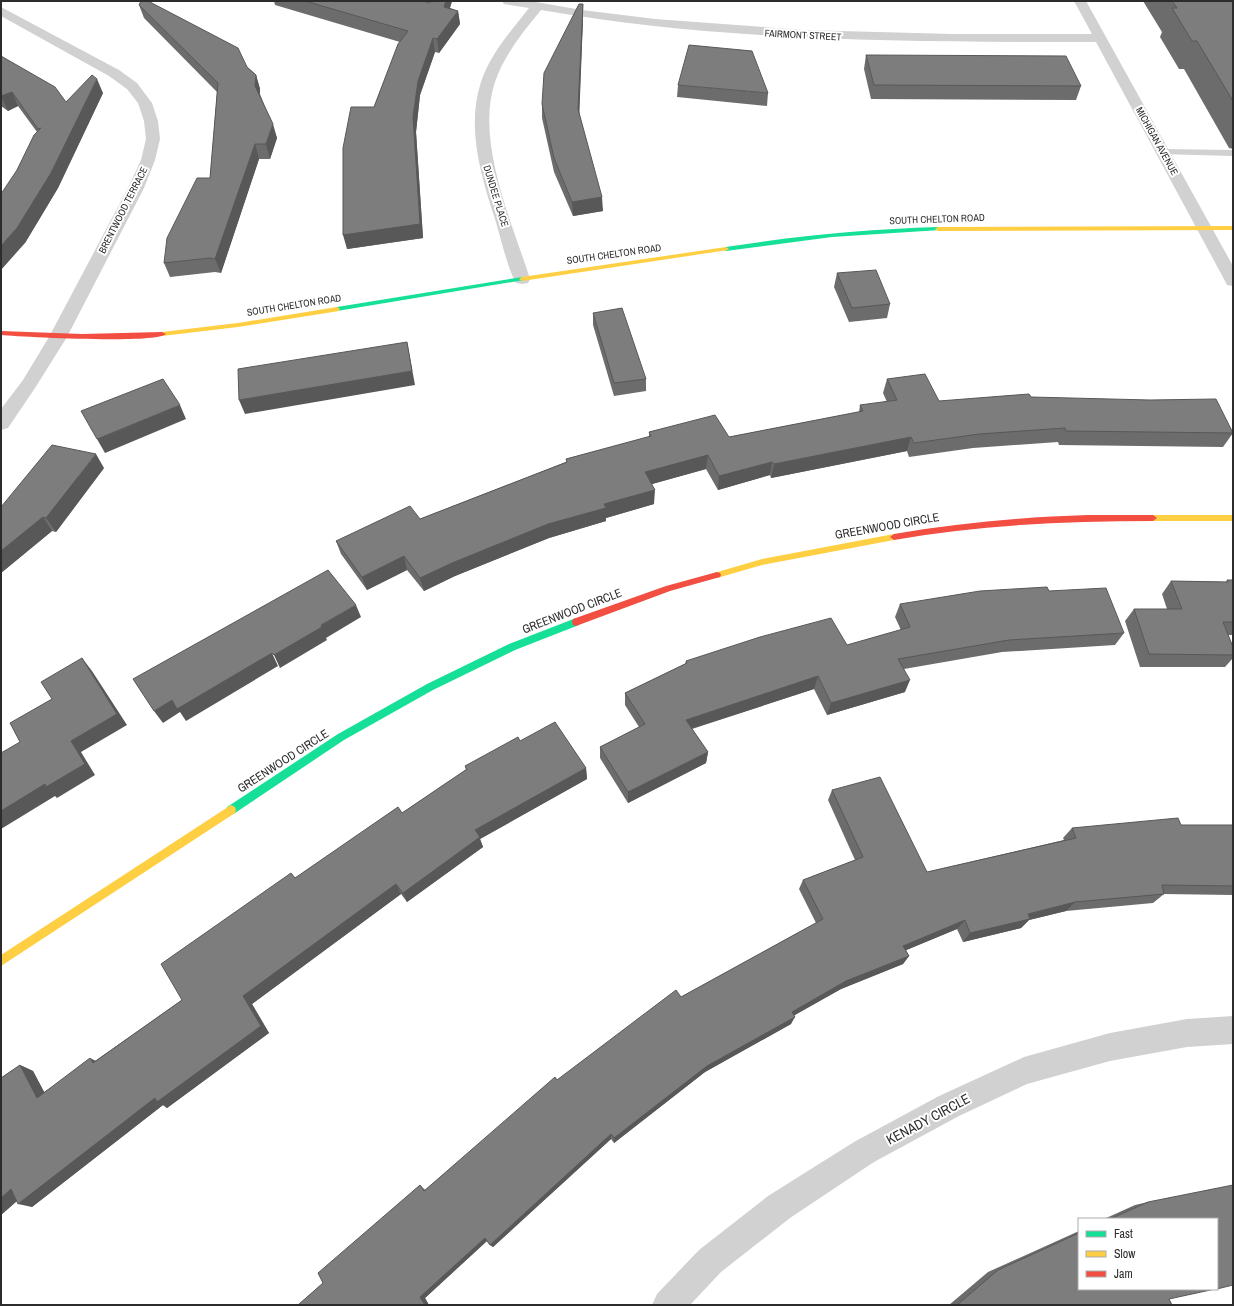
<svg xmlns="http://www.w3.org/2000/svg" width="1234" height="1306" font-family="'Archivo Narrow',sans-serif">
<rect width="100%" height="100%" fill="#fff"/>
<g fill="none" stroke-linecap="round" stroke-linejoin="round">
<path fill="#d1d1d1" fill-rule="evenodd" d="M1163,149L1231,150H1233V156L1159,154L1158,152L1159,150Z"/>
<path fill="#d1d1d1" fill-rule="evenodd" d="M502,1H530L582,10L655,19L803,30L952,34H1092L1074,1H1086L1233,266V286L1227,285L1225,281L1096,42C910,42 724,42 541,10C523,32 504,55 495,82C475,141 512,222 530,279L528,283L522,284L516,283C508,270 500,235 495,219C481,176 466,127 481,82C490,54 511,31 529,8L504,4Z
M1,7L119,70L137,83L152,103L158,121L160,139L155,160L144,188L67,337L35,388L8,428L1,430V409L23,380L49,337L128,188L141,160L146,139L144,121L138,103L127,89L109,76L1,16Z
M1233,1016V1044L1187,1047L1110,1061L1027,1084L959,1116L874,1162L790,1218L721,1272L690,1305H652L657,1294L699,1250L768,1196L854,1142L939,1096L1024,1057L1110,1033L1187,1019Z"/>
<path fill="#16e098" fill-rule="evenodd" d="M938,227L941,229L940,230L832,237L726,251L723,249L726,247C796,236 867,229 938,227Z
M522,277L524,278V280L337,311L334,309L337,307Z
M576,618L579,619L580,622L579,625L515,650L433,690L344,740L235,813L231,815L227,813L226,810L227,807L338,734L427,684L509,644Z"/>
<path fill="#ffcf43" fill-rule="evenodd" d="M1233,226V230L938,231L935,229L938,227Z
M726,247L729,249L728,250L522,281L519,279L522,277Z
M337,307L340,309L339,311L238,327L162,336L158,334L162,332L238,323Z
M1153,515H1233V521H1153L1149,518Z
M894,534L898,537L894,540L762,565L717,578L713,575L714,573L762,559Z
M231,805L235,807L236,810L235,813L1,966V955Z"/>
<path fill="#f24e42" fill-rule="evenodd" d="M1,331L82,334L162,332L166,334C155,344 23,337 1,335Z
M1088,515H1153L1157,518L1153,521C1066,521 980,525 894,540L890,537L894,534C958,523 1023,517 1088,515Z
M717,572L720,573L721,575L720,577L670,591L576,626L573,625L572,622L573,619L666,586Z"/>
</g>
<path fill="#6c6c6c" d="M274,1H423L430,3L452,1L450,8L458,11L460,24L439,53L435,52L420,95L416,132L423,238L347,249L374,107L400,42L275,5Z
M1143,1H1233V149L1229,148L1184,69H1179L1160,37L1162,32Z
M583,4V18L579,112L603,211L573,216L554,172L542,118V104Z
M139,5L247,67L256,75L260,89V94L277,138L270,159H259L221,273L215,272L170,277L164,263L210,178L217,92L144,18Z
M866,55L1081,86L1076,100L871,99L864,69Z
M1,56L66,102L103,93L58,188L25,243L17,170L37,132L18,106L8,111L1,106Z
M678,85L768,93L767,106L677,97Z
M837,273L890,304L887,318L849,322L834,287Z
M593,313L646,379V391L614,396L593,325Z
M887,379L939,401L1031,397L1233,433L1223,447L1059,445L1058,442L973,448L909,457L907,451L771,478L770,475L718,490L706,469L652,484L654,504L606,518V521L549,538L455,576L424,591L407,570L367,590L341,554L336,541L420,519L566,462V459L649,437V432L729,437L859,412L860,405L887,402L883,393Z
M104,468L56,532L52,531L1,573V507L3,505Z
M1227,580H1233V635H1228L1233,647V658L1225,667H1140L1125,621L1134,609H1167L1162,594L1171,581L1226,582Z
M1049,591L1124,633L1115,645L1002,652L904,669L905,692L827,715L814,689L692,729L708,752L706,763L628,803L600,758V747L639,727L625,705V693L685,664L686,661L847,645L901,630L895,617L900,604Z
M520,741L586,768L587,779L480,839L483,847L407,902L401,894L252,1004L269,1033L167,1108L163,1105L32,1207L17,1201L1,1215V1078L20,1065L33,1071L44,1092L95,1061L182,1000L295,878L402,813L466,770L465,766Z
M832,790L927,872L1064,840L1063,838L1072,828L1181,825H1233V895L1164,894L1153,903L1066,911L1029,920L1021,928L963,942L957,929L906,950L909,956L903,964L841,989L794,1015L791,1024L705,1072L614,1143L611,1139L493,1247L490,1245L487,1241L425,1298L429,1305H298L323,1283L424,1189L425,1190L557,1080L681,997L816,923L799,889L803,880L855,860L828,800Z
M1148,1202L1217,1219H1104L1135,1205Z
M1079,1231V1289L1169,1299L1172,1305H949L988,1272Z"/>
<path fill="#585858" d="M446,1H452L446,20L444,7Z
M583,4V18L579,123L578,109Z
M458,11L460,24L439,53L437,39Z
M433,38L435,52L420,95L416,132L423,238L347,249L343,235L413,117L418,81Z
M256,75L260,89L259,100L255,86Z
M97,79L103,93L58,188L25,243L1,270V246Z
M12,92L18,106L8,111L1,96Z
M273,124L277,138L270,159L266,144Z
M255,144L259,159L221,273L215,259Z
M602,197L603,211L573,216L572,202Z
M407,342L415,385L245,414L239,400Z
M180,405L186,419L105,453L97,439Z
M911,437L907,451L771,478L774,464Z
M96,454L104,468L56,532L46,518Z
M708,455L706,469L645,486V472Z
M772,462L770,475L718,490L719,476Z
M655,490L654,504L606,518V521L549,538L455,576L424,591L420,578L452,563L548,524L604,504Z
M43,517L52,531L1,573V551Z
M404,556L407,570L367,590L362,577Z
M356,605L361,617L326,638L327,640L280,668L274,655L321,625Z
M272,653L278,666L186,721L180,712L163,723L154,711L172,700Z
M82,658L92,671L127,725L81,752L95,775L57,798L55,796L1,829V811Z
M818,676L814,689L684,731L686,720Z
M910,680L905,692L827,715L831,703Z
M708,752L706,763L628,803V792Z
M586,768L587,779L480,839L483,847L407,902L403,893L475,830Z
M396,884L401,894L252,1004L269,1033L167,1108L163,1105L32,1207L18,1204L243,996Z
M1075,902L1066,911L1029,920L1021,928L963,942L970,933L1028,914Z
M965,920L957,929L897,954L903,946Z
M909,956L903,964L841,989L788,1019L792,1012L846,981Z
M795,1017L791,1024L705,1072L614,1143V1138L707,1066Z
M90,1058L102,1064L93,1063Z
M20,1065L33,1071L50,1103L37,1098Z
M611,1134V1139L493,1247L490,1245Z
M420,1185L424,1189L428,1195L424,1191Z
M11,1189L26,1193L1,1215V1198Z
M485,1238L488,1240L425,1298L429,1305H425L420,1297Z"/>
<path fill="#7d7d7d" stroke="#585858" d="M141,1H148L238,48L247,67L256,75L255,86L273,124L266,144H255L215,259L210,258L164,263L167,238L197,178H210L218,83L139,5Z
M305,1H423L430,3L432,1H446L444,7L458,11L437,39L433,38L418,81L413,117L420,224L343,235V148L351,107H374L398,44L408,31Z
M1172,1H1233V101L1197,41H1192L1172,8H1177Z
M579,4H583L578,109L602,197L572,202L554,158L542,104L544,73Z
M689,45L752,51L768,93L678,85Z
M866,55L1066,56L1081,86L874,85Z
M1,56L55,87L66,102L92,75L97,79L51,173L17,228L1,246V194L17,170L34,135L41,128L38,129L12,92L1,96Z
M876,270L890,304L852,308L837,273Z
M622,308L646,379L614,383L593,313Z
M407,342L412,371L239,400L238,369Z
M925,374L939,401L1029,394L1031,397L1150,400L1216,399L1233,433L1066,431L1065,428L979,434L914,443L911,437L774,464L772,462L719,476L708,455L645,472L655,490L604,504L606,508L548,524L452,563L420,578L404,556L362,577L336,541L410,506L420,519L567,462L566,459L651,436L649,432L715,415L729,437L863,411L860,405L897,400L887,379Z
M163,379L180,405L97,439L81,411Z
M52,445L96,454L46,518L43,517L1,551V507Z
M328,570L356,605L321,625L322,627L274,655L272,653L177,709L172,700L154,711L133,679Z
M1227,580H1233V622H1223L1233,647V655L1149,654L1134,609H1182L1171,581L1228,582Z
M1047,587L1049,591L1106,588L1124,633L1009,640L898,659L910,680L831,703L818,676L686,720L708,752L628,792L600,747L645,724L625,693L687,663L686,661L760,637L831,618L847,645L910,627L900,604L980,591Z
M82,658L117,714L71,741L85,764L46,787L45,784L1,811V753L20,742L10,723L52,699L41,682Z
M555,722L586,768L475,830L480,837L403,893L396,884L243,996L261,1026L157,1102L155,1098L18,1204L11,1189L1,1198V1078L20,1065L37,1098L90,1058L93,1063L182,1000L161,964L291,873L295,878L398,807L402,813L467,769L465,766L518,737L520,741Z
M880,777L927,872L1076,838L1072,828L1178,818L1181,825H1233V886L1162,885L1164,894L1075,902L1028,914L1030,919L970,933L965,920L903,946L909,956L846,981L792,1012L795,1017L707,1066L614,1138L611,1134L490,1245L485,1238L420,1297L425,1305H298L323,1283L318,1273L420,1185L424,1191L555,1077L557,1080L676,990L681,997L823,919L803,880L863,857L832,790Z
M1233,1185V1285L1217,1289V1219H1110L1148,1202Z
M1079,1233V1289H1215L1169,1299L1172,1305H957L998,1270Z"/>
<g text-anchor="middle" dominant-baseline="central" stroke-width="4" stroke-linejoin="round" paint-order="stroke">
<g font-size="10" fill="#2c2c2c" stroke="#fff">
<text transform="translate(803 35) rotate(3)">FAIRMONT STREET</text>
<text transform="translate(1157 141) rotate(61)">MICHIGAN AVENUE</text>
<text transform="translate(496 196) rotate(73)">DUNDEE PLACE</text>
<text transform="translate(123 210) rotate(-63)">BRENTWOOD TERRACE</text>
<text transform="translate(937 219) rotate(-2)">SOUTH CHELTON ROAD</text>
<text transform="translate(614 254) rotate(-8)">SOUTH CHELTON ROAD</text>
<text transform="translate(294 305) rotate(-9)">SOUTH CHELTON ROAD</text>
</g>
<g font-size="12" fill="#2c2c2c" stroke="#fff">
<text transform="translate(887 526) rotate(-10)">GREENWOOD CIRCLE</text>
<text transform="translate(572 611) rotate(-21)">GREENWOOD CIRCLE</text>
<text transform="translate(283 761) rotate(-33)">GREENWOOD CIRCLE</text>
</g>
<g font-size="14" fill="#2c2c2c" stroke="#fff">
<text transform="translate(928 1119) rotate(-28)">KENADY CIRCLE</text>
</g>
</g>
<rect width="1234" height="1306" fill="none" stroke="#2c2c2c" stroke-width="4"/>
<rect x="1078" y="1218" width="140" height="72" fill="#ffffff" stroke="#ababab"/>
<rect x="1086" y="1231" width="20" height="6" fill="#16e098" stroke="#ababab"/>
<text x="1114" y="1238" font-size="12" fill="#2c2c2c">Fast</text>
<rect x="1086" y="1251" width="20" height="6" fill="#ffcf43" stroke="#ababab"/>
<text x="1114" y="1258" font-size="12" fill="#2c2c2c">Slow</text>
<rect x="1086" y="1271" width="20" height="6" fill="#f24e42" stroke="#ababab"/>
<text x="1114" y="1278" font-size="12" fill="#2c2c2c">Jam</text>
</svg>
